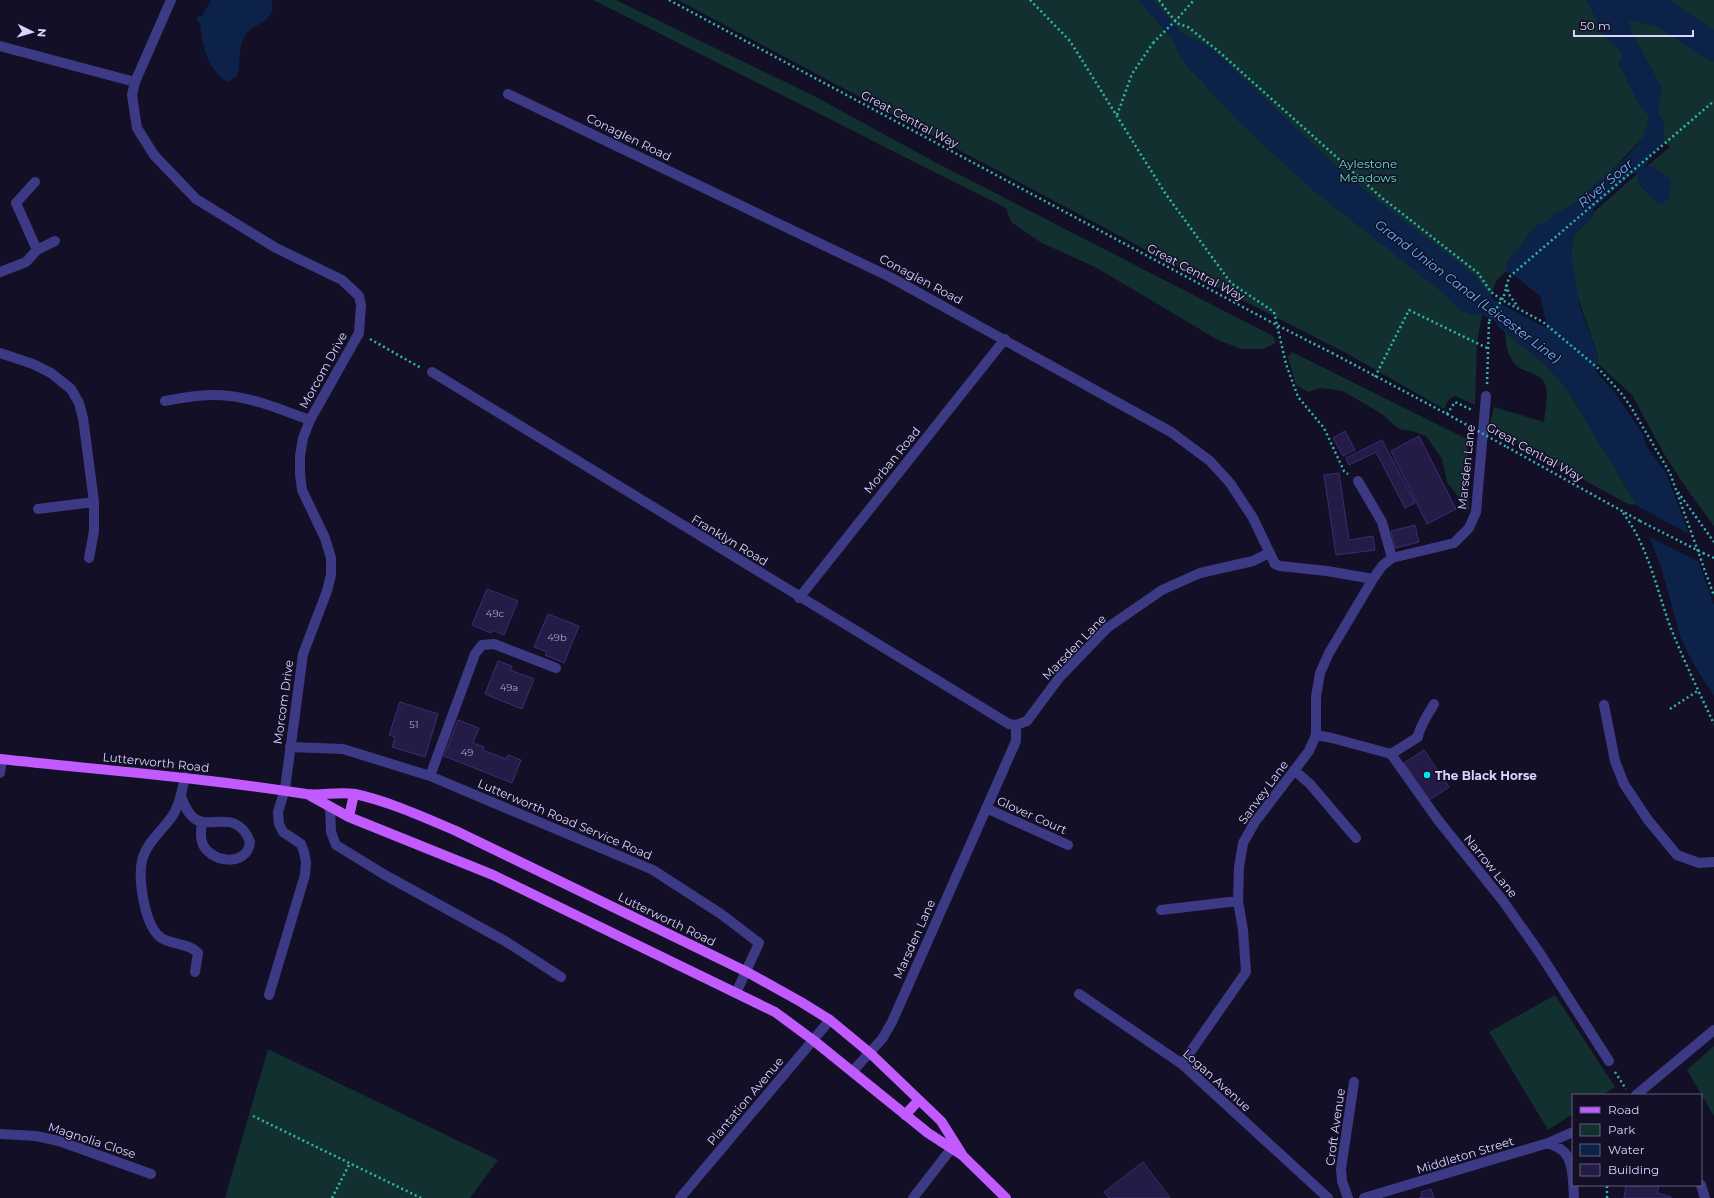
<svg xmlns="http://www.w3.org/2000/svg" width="1714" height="1198" font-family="Montserrat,sans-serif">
<rect width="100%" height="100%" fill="#130f26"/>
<path fill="#12302f" d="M593,0H616L814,96L933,161L1273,336L1276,343L1263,349H1241L1218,340L1097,268L1042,243L1011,222L1006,208Z
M678,0H1714V526L1689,492L1664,454L1632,395L1597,363L1598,356C1588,321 1563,274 1574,237C1578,226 1591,223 1594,212L1638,173V182L1657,203L1646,167L1670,147L1664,142L1663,144V140L1641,139L1606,177L1600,180L1497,280L1482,315L1477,342L1475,405L1455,396L1449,399L1444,409L1348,354L1193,275Z
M1505,332L1546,365L1566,387L1637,505L1628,504L1489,428L1494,407L1544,422C1545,411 1549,395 1545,384C1540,372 1526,373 1517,366C1507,357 1506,344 1505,332Z
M1292,352L1467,439L1469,511L1447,482L1442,459L1426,436L1412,431L1399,429L1382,414L1343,391L1321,388L1308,392L1296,385L1288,357Z
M1555,995L1615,1087L1602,1095H1573V1114L1548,1130L1489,1032Z
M1714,1046V1116L1687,1070Z
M268,1049L498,1160L470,1198H225Z"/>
<path fill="#0c2248" d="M211,0H271C279,20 252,25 246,34C238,45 241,64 237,76L227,82C207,68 202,46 200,23L197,21L198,16H202Z
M1138,0H1153L1182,33L1209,47L1222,58L1334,164L1377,200L1475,275L1493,299L1546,328L1547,325L1540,296L1515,276L1506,272L1507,261L1521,246L1529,233L1536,226L1546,222L1554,214L1578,202L1598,180L1606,177L1627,156L1643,137L1648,123V115C1634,101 1630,81 1618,65L1622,57L1619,50L1599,30L1596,19L1586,0H1637L1661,12C1649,17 1638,12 1628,16L1632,32L1662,88L1659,108V114L1664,122L1663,144L1651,156L1646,166L1654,167L1671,180L1670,197L1661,205L1657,203L1638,182V173L1632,174L1594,208L1592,219L1578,230L1574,236L1571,253L1580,307L1598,356L1596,371L1615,393L1642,433L1647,447L1666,473L1683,518L1714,605V696L1693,663L1681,639L1661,567L1637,505L1566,387L1546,365L1498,327L1495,321L1482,315H1473L1460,310L1438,289L1308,186L1237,120L1189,68L1179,55L1173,40Z"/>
<path fill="#130f26" d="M1635,505L1691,535L1700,562L1646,535Z"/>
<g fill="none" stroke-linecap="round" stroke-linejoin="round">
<path stroke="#0c2248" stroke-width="29" d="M1622,4L1661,12L1714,47"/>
</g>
<path fill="#241b47" stroke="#3b2d73" d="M1345,431L1355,450L1343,456L1333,438Z
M1419,436L1456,509L1427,524L1391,451Z
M1382,440L1415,503L1405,508L1376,452L1349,465L1346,458Z
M1339,473L1349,540L1373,536L1375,550L1336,555L1324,475Z
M1415,525L1419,542L1395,548L1391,531Z
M487,589L518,601L504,635L492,630L491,633L472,625Z
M548,614L579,626L564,663L545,655L547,652L534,647Z
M498,661L512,666L510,670L534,679L522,709L485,694Z
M400,702L438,714L425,757L392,747L395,737L389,735Z
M458,720L479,728L473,743L484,747L483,750L506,759L508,755L521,760L512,783L444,756Z
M1424,750L1449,787L1429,800L1404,763Z
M1143,1162L1170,1198H1109L1104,1192Z
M1626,1185L1638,1187V1185H1659L1657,1193L1671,1197V1198H1624Z
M1431,1189L1434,1198H1419L1422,1197L1421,1192Z"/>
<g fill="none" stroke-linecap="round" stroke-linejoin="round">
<path stroke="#2fb8b0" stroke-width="2.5" stroke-dasharray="2 3" stroke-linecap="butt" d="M669,0L1269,321
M1030,0L1070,41L1165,193L1231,283L1274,312L1286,364L1298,397L1324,428L1344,471L1348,474
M1159,0L1170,15L1179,24L1188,27L1217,50L1381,197L1478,273L1491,292L1502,300L1543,322L1599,369L1621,393L1631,407L1670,473L1714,596
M1178,18L1194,0
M1117,115L1132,74L1153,43
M1506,285L1510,296L1518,307
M1504,296L1509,277L1714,101
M370,339L421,368
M1332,353L1447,414L1455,402L1472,410
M1375,377L1409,310L1487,348
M1487,384L1489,321
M1507,447L1640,521
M1678,492L1714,542
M1623,513C1648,546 1656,587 1670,626C1683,659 1699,692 1714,724
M1703,553L1714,558
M1670,709L1699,690
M1615,1072L1626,1089
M253,1116L421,1198
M332,1198L350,1163
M1607,1198V1185"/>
<path stroke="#3d3a85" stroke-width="10" d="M171,0L135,82L132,95L137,128L154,155L196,199L276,248L342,280L359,296L361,305L359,333L310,420L303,438L300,456V474L302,490L325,538L331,558V575L327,591L303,654L285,789L278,812L279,824L283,832L301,844L304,852L306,862L305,875L269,995
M0,46L135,82
M508,94L890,277L1171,432L1210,461L1230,483L1253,518L1275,564L1280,566L1327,571L1373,579L1382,566L1392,558L1454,543L1469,528L1476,512L1486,396
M35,182L16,203L37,250
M0,272L26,262L37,250L55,241
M0,353L33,364L51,373L71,389L79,403L83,418L94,502V531L89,558
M432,372L1009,724L1016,725
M165,401C187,397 208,393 230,396C257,399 284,411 310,420
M1358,481L1382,522L1392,558
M38,509L94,502
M799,598L1005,339
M1604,705L1615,761L1624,784L1648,820L1677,855L1699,863L1714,862
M1316,735L1332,738L1391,754L1438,820L1503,901L1539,952L1609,1061
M290,747L343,749L430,776L653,870L721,914L759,943L736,993
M1391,754L1418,737C1419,727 1429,713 1434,704
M1294,770L1310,784L1356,838
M0,773L2,759
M430,776L475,654L482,645L494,644L556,668
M185,777C182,790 180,804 173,815C164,829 148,841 143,857C137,876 144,919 157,934C167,946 187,941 198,953L195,972
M181,796C184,804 187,813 194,818C208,831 237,807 250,842C247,869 208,862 202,842C200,836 201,829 202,823
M330,807L331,832L336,845L385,875L505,941L561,977
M986,808L1068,845
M1161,910L1238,901
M1079,994L1182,1064L1328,1198
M1182,1064L1246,972L1243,930L1238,901L1239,867L1243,843L1255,822L1309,751L1316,735V697L1320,673L1329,653L1373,579
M853,1071L882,1039L892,1022L1016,741V725L1027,721L1059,678L1107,628L1162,590L1200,573L1253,561L1269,553
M1636,1095L1714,1030
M0,1134L36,1136L59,1141L151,1174
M1548,1143C1553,1145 1558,1147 1562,1150C1574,1159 1573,1184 1574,1198
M1701,1185L1705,1198
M680,1198L830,1020
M913,1198L951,1149
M1348,1198L1342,1181L1341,1169L1354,1082
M1364,1198L1548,1143L1573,1132"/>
<path stroke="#c25bff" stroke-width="10" d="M0,759C102,770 205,778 306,794C322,796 339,791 355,794C388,801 423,817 454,830L747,972L801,1002L830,1020L870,1053L941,1121L963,1156L1006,1198
M309,795L349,817L493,875L775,1012L813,1040L928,1133L962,1155
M349,817L354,794
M905,1115L919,1100"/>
<path stroke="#2fb8b0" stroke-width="2.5" stroke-dasharray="2 3" stroke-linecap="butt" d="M1153,43L1178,18
M1269,321L1332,353
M1489,321L1504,296
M1447,414L1507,447
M1640,521L1703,553"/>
</g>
<circle fill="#00e5ff" stroke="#130f26" stroke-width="1.5" cx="1427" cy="775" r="4"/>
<g text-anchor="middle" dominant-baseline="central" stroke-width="3" stroke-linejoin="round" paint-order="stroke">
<g font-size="10" fill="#aca6d1">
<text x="495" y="613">49c</text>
<text x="557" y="637">49b</text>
<text x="509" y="687">49a</text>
<text x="414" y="724">51</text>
<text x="467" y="752">49</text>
</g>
<g font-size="12" fill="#d9d4ff" stroke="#130f26">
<text transform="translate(910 119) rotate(28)">Great Central Way</text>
<text transform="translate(629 137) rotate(26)">Conaglen Road</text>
<text transform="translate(1196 272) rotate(28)">Great Central Way</text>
<text transform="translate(921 279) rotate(28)">Conaglen Road</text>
<text transform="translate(323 370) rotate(-61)">Morcom Drive</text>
<text transform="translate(1535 452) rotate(29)">Great Central Way</text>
<text transform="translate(892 460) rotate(-51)">Morban Road</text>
<text transform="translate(1466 467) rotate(-84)">Marsden Lane</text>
<text transform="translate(730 540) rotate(31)">Franklyn Road</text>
<text transform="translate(1074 647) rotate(-46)">Marsden Lane</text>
<text transform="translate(283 702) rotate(-82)">Morcom Drive</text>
<text transform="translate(156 762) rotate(6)">Lutterworth Road</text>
<text transform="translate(1263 792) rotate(-54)">Sanvey Lane</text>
<text transform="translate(1032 815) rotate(24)">Glover Court</text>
<text transform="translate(565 819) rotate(23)">Lutterworth Road Service Road</text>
<text transform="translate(1491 866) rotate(51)">Narrow Lane</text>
<text transform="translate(667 919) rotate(26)">Lutterworth Road</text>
<text transform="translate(914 939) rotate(-66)">Marsden Lane</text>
<text transform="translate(1217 1080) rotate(42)">Logan Avenue</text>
<text transform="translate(745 1101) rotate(-50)">Plantation Avenue</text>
<text transform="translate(1335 1127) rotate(-82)">Croft Avenue</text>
<text transform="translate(92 1140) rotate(18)">Magnolia Close</text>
<text transform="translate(1465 1155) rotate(-17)">Middleton Street</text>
</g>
<g font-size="12" fill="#5fe0c0" stroke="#130f26">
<text x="1368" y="163">Aylestone<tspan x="1368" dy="14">Meadows</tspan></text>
</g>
<g font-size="12" font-weight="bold" fill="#d9d4ff" stroke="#130f26" text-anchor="start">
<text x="1435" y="775">The Black Horse</text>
</g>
<g font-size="13" font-style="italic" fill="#62b6ff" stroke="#130f26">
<text transform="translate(1605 183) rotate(-40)">River Soar</text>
<text transform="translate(1468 291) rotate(37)">Grand Union Canal (Leicester Line)</text>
</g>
</g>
<rect x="1572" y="1094" width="130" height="92" fill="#130f26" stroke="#625e7d"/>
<rect x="1580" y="1107" width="20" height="6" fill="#c25bff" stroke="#625e7d"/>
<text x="1608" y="1114" font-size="12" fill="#d9d4ff">Road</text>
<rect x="1580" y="1124" width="20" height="12" fill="#12302f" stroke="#625e7d"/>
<text x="1608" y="1134" font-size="12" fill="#d9d4ff">Park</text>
<rect x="1580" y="1144" width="20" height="12" fill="#0c2248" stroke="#625e7d"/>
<text x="1608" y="1154" font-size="12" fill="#d9d4ff">Water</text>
<rect x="1580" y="1164" width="20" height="12" fill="#241b47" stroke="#625e7d"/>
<text x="1608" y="1174" font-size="12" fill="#d9d4ff">Building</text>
<g transform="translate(32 32) rotate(95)" stroke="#130f26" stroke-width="3" paint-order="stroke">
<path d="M0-3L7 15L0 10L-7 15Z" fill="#d9d4ff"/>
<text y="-6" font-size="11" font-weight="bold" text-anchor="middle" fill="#d9d4ff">N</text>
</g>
<path d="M1574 30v6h119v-6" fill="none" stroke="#d9d4ff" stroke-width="2"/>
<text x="1580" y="30" font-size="12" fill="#d9d4ff" stroke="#130f26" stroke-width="3" paint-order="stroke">50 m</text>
</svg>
